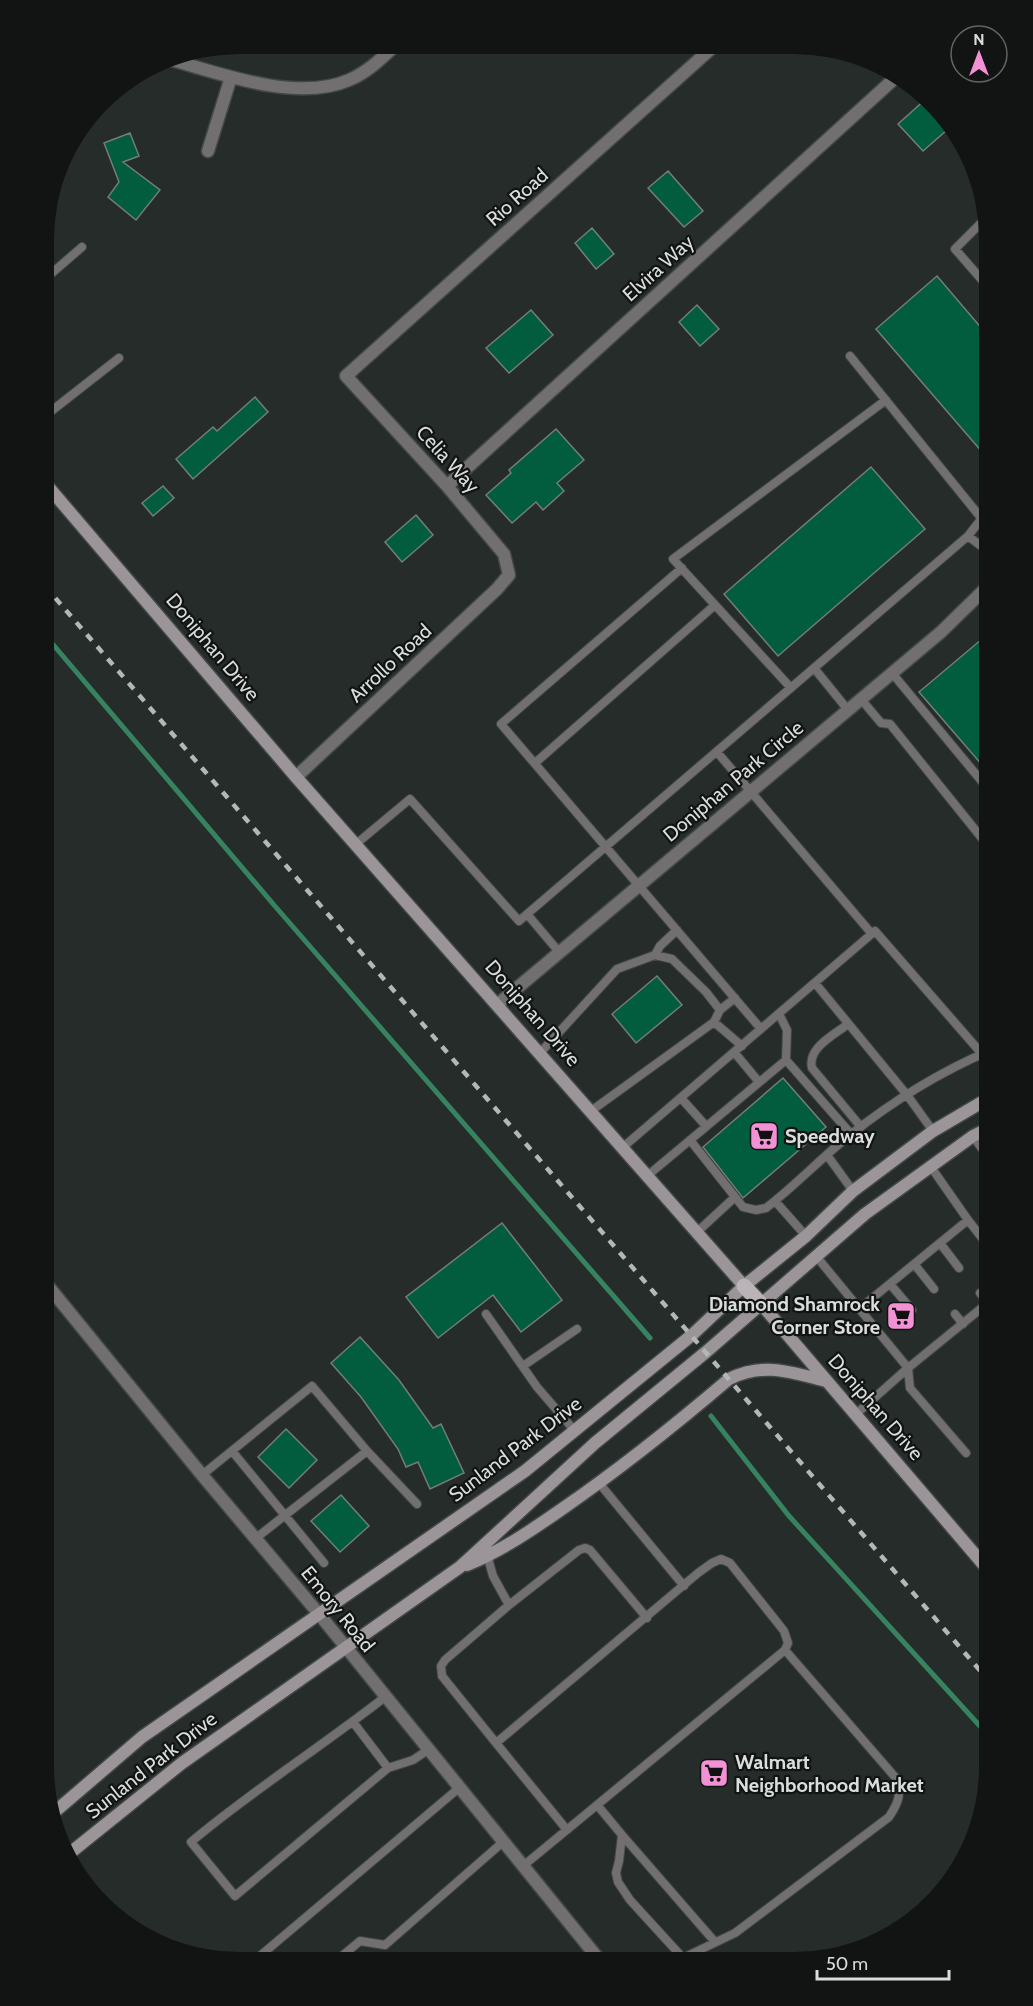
<svg xmlns="http://www.w3.org/2000/svg" width="1033" height="2006" font-family="Cabin,sans-serif">
<rect width="100%" height="100%" fill="#252c29"/>
<g fill="none" stroke-linecap="round" stroke-linejoin="round">
<path stroke="#378261" stroke-width="5" d="M45,635L274,905L650,1338
M711,1416L789,1516L989,1736"/>
</g>
<path fill="#025d3e" stroke="#747d78" stroke-width="1.5" d="M927,98L948,129L923,151L898,124Z
M130,133L139,156L123,162L160,190L136,220L108,197L119,182L104,143Z
M668,171L703,211L684,227L648,188Z
M592,228L614,254L596,269L575,243Z
M937,276L989,337V460L876,329Z
M697,305L719,329L700,346L679,322Z
M531,310L553,335L509,373L486,348Z
M255,397L268,412L193,479L176,459L213,427L217,431Z
M556,429L584,460L557,483L564,491L543,510L536,502L512,523L486,495L511,473L509,470Z
M871,467L925,529L778,656L724,594Z
M163,486L174,498L153,516L142,503Z
M416,515L433,535L402,562L385,542Z
M982,639L989,648V773L919,692Z
M657,976L682,1005L636,1043L612,1014Z
M783,1078L826,1127L743,1198L703,1147Z
M502,1223L562,1300L521,1332L493,1295L438,1338L406,1297Z
M360,1337L399,1380L433,1428L441,1424L464,1473L430,1489L418,1462L406,1467L398,1449L361,1397L331,1363Z
M286,1429L317,1460L289,1488L258,1457Z
M341,1495L369,1526L340,1552L311,1521Z"/>
<g fill="none" stroke-linecap="round" stroke-linejoin="round">
<g stroke="#424845" stroke-width="10">
<path id="service" d="M986,218L955,249L989,288
M45,279L82,247
M850,356L982,519
M45,416L119,358
M968,536L989,552
M682,568L501,724L761,1029
M981,595L989,604
M814,668L848,710
M892,673L989,790
M791,688L673,559L886,400
M861,699L881,723L890,724L989,847
M717,752L872,934
M535,763L715,605
M356,844L410,799L519,921L968,536L989,509
M527,914L559,952
M655,955L660,946L677,930
M815,983L907,1095L933,1131
M720,1010L735,998
M779,1014L787,1030L786,1060
M714,1022L742,1046
M848,1024C834,1035 807,1048 812,1068L861,1127
M734,1052L759,1082
M540,1053L617,969L655,955L672,959L706,992L720,1010L714,1022L591,1111
M681,1098L706,1126
M973,1136L989,1159
M690,1140L743,1207L756,1210L766,1208C796,1185 821,1158 850,1135C893,1101 940,1072 989,1051
M622,1148L875,931L989,1062
M827,1155L853,1191
M931,1167L968,1220L989,1247
M647,1176L786,1060L851,1134
M775,1201L806,1236
M696,1233L735,1197
M940,1243L959,1268
M816,1256L908,1368L989,1302
M915,1265L934,1289
M890,1284L912,1310
M980,1293L988,1303
M859,1309L968,1220
M486,1314L537,1387L574,1430
M955,1314L963,1324
M523,1366L577,1329
M908,1368L910,1388L966,1453
M855,1415L908,1368
M232,1451L324,1563
M202,1475L312,1386L367,1451
M599,1483L684,1586
M256,1538L367,1451L417,1504
M486,1551L493,1576L509,1605
M353,1722L388,1768L235,1896L191,1842C253,1790 321,1747 385,1697
M496,1743L442,1676L441,1666L445,1660L509,1605L579,1550L585,1548L590,1550L647,1618
M388,1768L413,1760L428,1750
M598,1806L622,1835
M523,1866L785,1650L788,1643L784,1631L730,1563L721,1559L712,1563L698,1573L496,1743L567,1830
M683,1958L630,1900L618,1882L616,1873L619,1861L622,1835L715,1942
M254,1961L459,1788
M336,1961L360,1941L385,1945L503,1842
M680,1962L683,1958L735,1933L889,1817C899,1802 902,1794 895,1777L785,1650"/>
</g>
<g stroke="#424845" stroke-width="15">
<path id="minor" d="M165,58C218,73 297,103 349,80C368,72 382,58 397,44
M208,151L231,77
M447,486L895,78
M296,777L497,589L509,575L504,554L447,486L346,376L714,46
M498,1004L941,632L989,585
M44,1281L202,1475L319,1614L601,1962"/>
</g>
<g stroke="#424845" stroke-width="15">
<path id="secondary" d="M45,483L296,777L744,1286
M762,1305L989,1571
M467,1565C501,1551 532,1530 562,1509C620,1469 675,1425 729,1379C764,1362 790,1372 826,1381
M51,1815L142,1737L525,1471L692,1335L744,1286L806,1236L853,1191L933,1131L989,1098
M70,1853L182,1763L460,1567L595,1443L706,1352L865,1214L973,1136L989,1128"/>
</g>
<g stroke="#424845" stroke-width="18">
<path id="primary" d="M744,1286L762,1305"/>
</g>
<use href="#service" stroke="#726f71" stroke-width="8"/>
<use href="#minor" stroke="#726f71" stroke-width="12"/>
<use href="#secondary" stroke="#9b9599" stroke-width="12"/>
<use href="#primary" stroke="#bab3b7" stroke-width="15"/>
<path stroke="#b3b8b5" stroke-width="4.5" stroke-dasharray="8 8" stroke-linecap="butt" d="M45,586L989,1681"/>
</g>
<defs>
<g id="supermarket-square" transform="scale(1.5)"><rect x="-9" y="-9" width="18" height="18" rx="4" fill="#f391d5" stroke="#111412"/><path d="M-6-5.5h2.5l.6 2H6L4.5 2H-2.5L-4.4-4H-6ZM-1.5 3.2a1.3 1.3 0 1 0 .1 0ZM3 3.2a1.3 1.3 0 1 0 .1 0Z" fill="#111"/></g>
</defs>
<g fill-rule="evenodd">
<use href="#supermarket-square" x="764" y="1136"/>
<use href="#supermarket-square" x="901" y="1316"/>
<use href="#supermarket-square" x="714" y="1773"/>
</g>
<g text-anchor="middle" dominant-baseline="central" stroke-width="4.5" stroke-linejoin="round" paint-order="stroke">
<g font-size="20" fill="#d9dddb" stroke="#111412">
<text transform="translate(517 197) rotate(-42)">Rio Road</text>
<text transform="translate(658 268) rotate(-42)">Elvira Way</text>
<text transform="translate(448 459) rotate(48)">Celia Way</text>
<text transform="translate(213 647) rotate(50)">Doniphan Drive</text>
<text transform="translate(390 663) rotate(-43)">Arrollo Road</text>
<text transform="translate(733 781) rotate(-40)">Doniphan Park Circle</text>
<text transform="translate(533 1013) rotate(49)">Doniphan Drive</text>
<text transform="translate(876 1407) rotate(49)">Doniphan Drive</text>
<text transform="translate(515 1449) rotate(-37)">Sunland Park Drive</text>
<text transform="translate(338 1609) rotate(51)">Emory Road</text>
<text transform="translate(151 1765) rotate(-38)">Sunland Park Drive</text>
</g>
<g font-size="20" font-weight="bold" fill="#d9dddb" stroke="#111412" text-anchor="start">
<text x="785" y="1136">Speedway</text>
<text x="880" y="1304" text-anchor="end">Diamond Shamrock<tspan x="880" dy="23">Corner Store</tspan></text>
<text x="735" y="1762">Walmart<tspan x="735" dy="23">Neighborhood Market</tspan></text>
</g>
</g>
<path d="M0 0H1033V2006H0ZM239 54H794A185 185 0 0 1 979 239V1767A185 185 0 0 1 794 1952H239A185 185 0 0 1 54 1767V239A185 185 0 0 1 239 54Z" fill="#111412" fill-rule="evenodd"/>
<g transform="translate(979 54)"><circle r="28" fill="#111412" stroke="#616462" stroke-width="1.5"/>
<path d="M0-4.5L10 22L0 15L-10 22Z" fill="#f391d5"/>
<text y="-9" font-size="16" font-weight="bold" text-anchor="middle" fill="#d9dddb">N</text>
</g>
<path d="M817 1970v9h132v-9" fill="none" stroke="#d9dddb" stroke-width="3"/>
<text x="826" y="1970" font-size="18" fill="#d9dddb" stroke="#111412" stroke-width="4.5" paint-order="stroke">50 m</text>
</svg>
